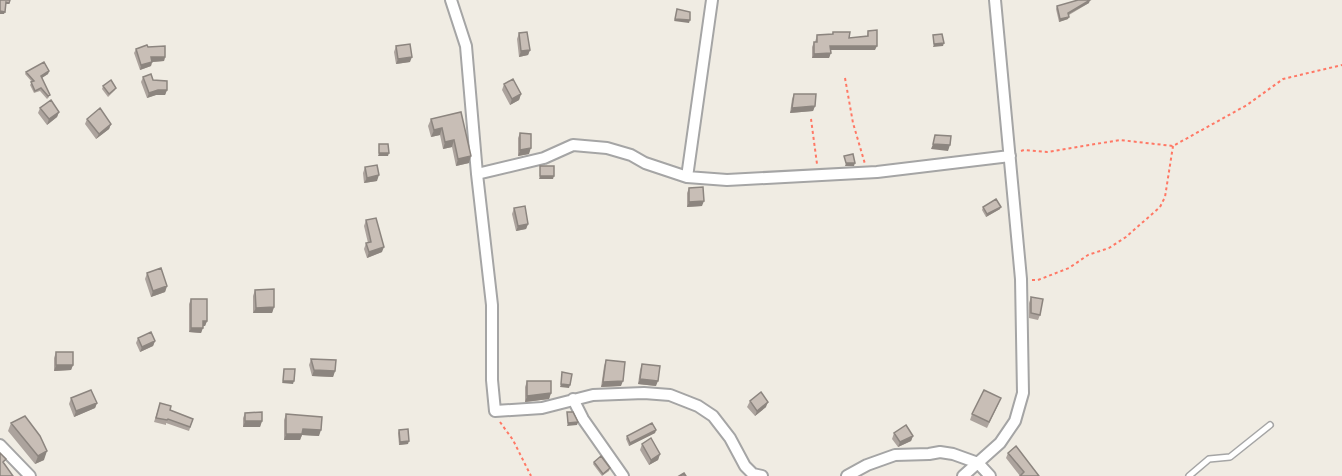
<svg xmlns="http://www.w3.org/2000/svg" width="1342" height="476" font-family="Commissioner,sans-serif">
<rect width="100%" height="100%" fill="#f0ece3"/>
<g fill="none" stroke-linecap="round" stroke-linejoin="round">
<g stroke="#a5a5a5" stroke-width="8">
<path id="service" d="M1189,476L1209,459L1230,457L1270,425"/>
</g>
<g stroke="#a5a5a5" stroke-width="14">
<path id="minor" d="M451,0L466,46L477,174L492,305V380L495,411L542,408L593,395L644,393L670,395L698,406L713,416L730,438L745,466L753,474L762,476
M477,174L544,158L573,145L607,148L631,155L645,163L687,177L727,180L877,172L1010,156
M687,177L712,0
M573,399L583,419L623,476
M0,445L30,476
M847,476L867,465L895,455L929,454L940,452L953,454L978,463L990,476
M963,476L1000,443L1015,421L1023,393L1021,279L995,0"/>
</g>
<path stroke="#ff7865" stroke-width="2" stroke-dasharray="3 3" stroke-linecap="butt" d="M845,78L853,123L865,164
M811,119L817,164
M1021,151L1024,150L1047,152L1120,140L1173,146L1247,105L1283,79L1342,65
M1032,280H1038L1069,268L1088,255L1109,248L1126,237L1160,207L1165,197L1173,146
M500,422L513,440L531,476"/>
<use href="#service" stroke="#fff" stroke-width="5"/>
<use href="#minor" stroke="#fff" stroke-width="10"/>
</g>
<path fill="#aca39d" d="M1089,3L1069,15L1068,19L1059,22L1056,9L1057,6Z
M868,31L875,50H831L829,58H812V47L814,42H815L817,35L832,34L833,32L849,38L867,36Z
M519,33L530,50L528,55L519,57L517,39Z
M396,46L410,62L396,64L394,52Z
M148,47L165,57L164,61L152,62L151,66L140,70L134,53L136,49Z
M49,71L48,74L42,78L49,97L47,99L40,91L34,93L30,85L32,82L25,74L26,72Z
M143,77L153,80L167,90L165,95H156L147,98L141,82Z
M504,84L521,94L519,100L510,105L502,90Z
M103,86L115,90L108,97L102,89Z
M794,94L815,106L813,111L790,113L792,99Z
M40,108L59,112L57,117L47,125L38,113Z
M461,112L469,163L456,166L452,147L443,149L440,135L431,137L428,126L431,119Z
M87,119L111,124L109,129L96,139L85,124Z
M520,133L529,154L518,156V138Z
M365,167L377,181L364,183L363,173Z
M689,188L702,206L687,207V193Z
M983,207L1000,209L986,217L982,210Z
M514,208L528,224L526,229L516,231L512,214Z
M366,220L382,252L367,258L364,249L366,243H368L364,226Z
M147,273L167,286L165,292L151,297L145,279Z
M255,290L274,307L272,313H253V296Z
M1031,297L1040,315L1038,320L1029,318V303Z
M191,299L207,321L205,326H203L201,333L189,332V304Z
M138,338L155,341L153,346L140,352L136,343Z
M56,352L73,365L71,370L54,371V358Z
M311,359L335,371L333,377L312,376L309,365Z
M606,360L621,386L601,387L604,366Z
M642,364L656,386L638,384L640,370Z
M527,381L551,393L549,399L525,402V387Z
M71,398L97,403L95,408L74,417L69,404Z
M750,401L766,407L755,416L747,407Z
M160,403L170,410L193,419L189,431L166,423V425L154,422Z
M999,403L987,428L970,420L972,414Z
M245,413L262,421L260,427H243V418Z
M286,414L319,436L302,435L300,440H284V420Z
M11,423L44,460L35,464L8,431Z
M399,430L408,444L399,445L398,433Z
M656,430L655,433L629,446L626,439L627,436Z
M894,433L913,436L911,441L898,447L892,439Z
M642,444L660,454L658,460L649,465L640,450Z
M1008,453L1039,476H1020L1006,458Z
M594,462L610,468L609,471L602,476L593,464Z"/>
<path fill="#8c857f" d="M1090,0L1089,3L1067,15L1068,13Z
M0,11L5,12L4,14H0Z
M1069,17L1068,19L1059,22L1060,19Z
M675,19L690,20L689,23L674,21Z
M944,43L943,46L933,47L934,44Z
M830,46H877L875,50H829Z
M530,50L528,55L519,57L521,51Z
M831,53L829,58H812L814,54Z
M151,57H165L164,61L152,62L151,66L140,70L141,65Z
M412,57L410,62L396,64L398,59Z
M49,71L48,74L40,79L41,76Z
M158,90H167L165,95H156L147,98L149,93Z
M521,94L519,100L510,105L512,99Z
M815,106L813,111L790,113L792,108Z
M59,112L57,117L47,125L49,119Z
M111,124L109,129L96,139L99,134Z
M442,128L440,135L431,137L434,130Z
M454,140L452,147L443,149L445,142Z
M933,144L950,145L948,151L931,149Z
M531,148L529,154L518,156L520,150Z
M379,153H389L388,156H378Z
M471,156L469,163L456,166L458,159Z
M846,163H855L854,166H845Z
M379,175L377,181L364,183L367,178Z
M540,176H554L553,179H539Z
M704,201L702,206L687,207L689,202Z
M1001,207L1000,209L986,217L987,214Z
M528,224L526,229L516,231L518,226Z
M384,247L382,252L367,258L369,252Z
M167,286L165,292L151,297L153,291Z
M274,307L272,313H253L256,308Z
M203,321H207L205,326H201Z
M191,328H203L201,333L189,332Z
M155,341L153,346L140,352L142,347Z
M56,365H73L71,370L54,371Z
M314,370L335,371L333,377L312,376Z
M640,379L658,381L656,386L638,384Z
M283,381H294L293,384L282,383Z
M623,381L621,386L601,387L603,382Z
M561,384L570,385L569,388L560,387Z
M551,393L549,399L525,402L527,396Z
M768,402L766,407L755,416L757,411Z
M97,403L95,408L74,417L76,411Z
M245,421H262L260,427H243Z
M578,422L577,425L567,426L568,423Z
M303,429L321,430L319,436L302,435L300,440H284L286,434Z
M656,430L655,433L629,446L630,443Z
M913,436L911,441L898,447L900,442Z
M409,441L408,444L399,445L400,442Z
M47,451L44,460L35,464L38,456Z
M660,454L658,460L649,465L651,460Z"/>
<path fill="#c8beb6" stroke="#8c857f" stroke-width="1.5" d="M0,0H10L9,3L6,2L5,12L0,11Z
M1078,0H1090L1068,13L1069,17L1060,19L1057,6Z
M677,9L690,12V20L675,19Z
M877,30V46H830L831,53L814,54V42H817V35L833,34V32H850L849,38L868,36V31Z
M527,32L530,50L521,51L519,33Z
M942,34L944,43L934,44L933,35Z
M410,44L412,57L398,59L396,46Z
M147,45L148,47L165,46V57H151L152,62L141,65L136,49Z
M44,62L49,71L41,76L50,95L48,96L41,88L35,91L31,82L34,81L26,72Z
M151,74L153,80L167,81V90H158L149,93L143,77Z
M513,79L521,94L512,99L504,84Z
M111,80L116,88L109,94L103,86Z
M794,94H816L815,106L792,108Z
M51,100L59,112L49,119L40,108Z
M100,108L111,124L99,134L87,119Z
M461,112L471,156L458,159L454,140L445,142L442,128L434,130L431,119Z
M520,133L531,134V148L520,150Z
M935,135L951,136L950,145L933,144Z
M379,144H388L389,153H379Z
M853,154L855,163H846L844,156Z
M377,165L379,175L367,178L365,167Z
M540,166H554V176H540Z
M703,187L704,201L689,202V188Z
M996,199L1001,207L987,214L983,207Z
M525,206L528,224L518,226L514,208Z
M376,218L384,247L369,252L366,243L371,242L366,220Z
M161,268L167,286L153,291L147,273Z
M274,289V307L256,308L255,290Z
M1031,297L1043,299L1040,315L1031,313Z
M191,299H207V321H203V328H191Z
M151,332L155,341L142,347L138,338Z
M56,352H73V365H56Z
M311,359L336,360L335,371L314,370Z
M606,360L625,362L623,381L603,382Z
M642,364L660,366L658,381L640,379Z
M284,369H295L294,381H283Z
M562,372L572,374L570,385L561,384Z
M527,381H551V393L527,396Z
M91,390L97,403L76,411L71,398Z
M984,390L1001,398L989,422L972,414Z
M761,392L768,402L757,411L750,401Z
M160,403L171,406L170,410L193,419L190,427L168,419L167,420L156,418Z
M262,412V421H245V413Z
M567,412H573L578,422L568,423Z
M286,414L322,417L321,430L303,429L302,434H286Z
M25,416L40,436L47,451L38,456L11,423Z
M652,423L656,430L630,443L627,436Z
M906,425L913,436L900,442L894,433Z
M408,429L409,441L400,442L399,430Z
M651,438L660,454L651,460L642,444Z
M1016,446L1039,476H1020L1024,472L1008,453Z
M0,453L6,459L3,462L13,476H0Z
M601,456L610,468L603,474L594,462Z
M684,473L686,476H679Z"/>
</svg>
